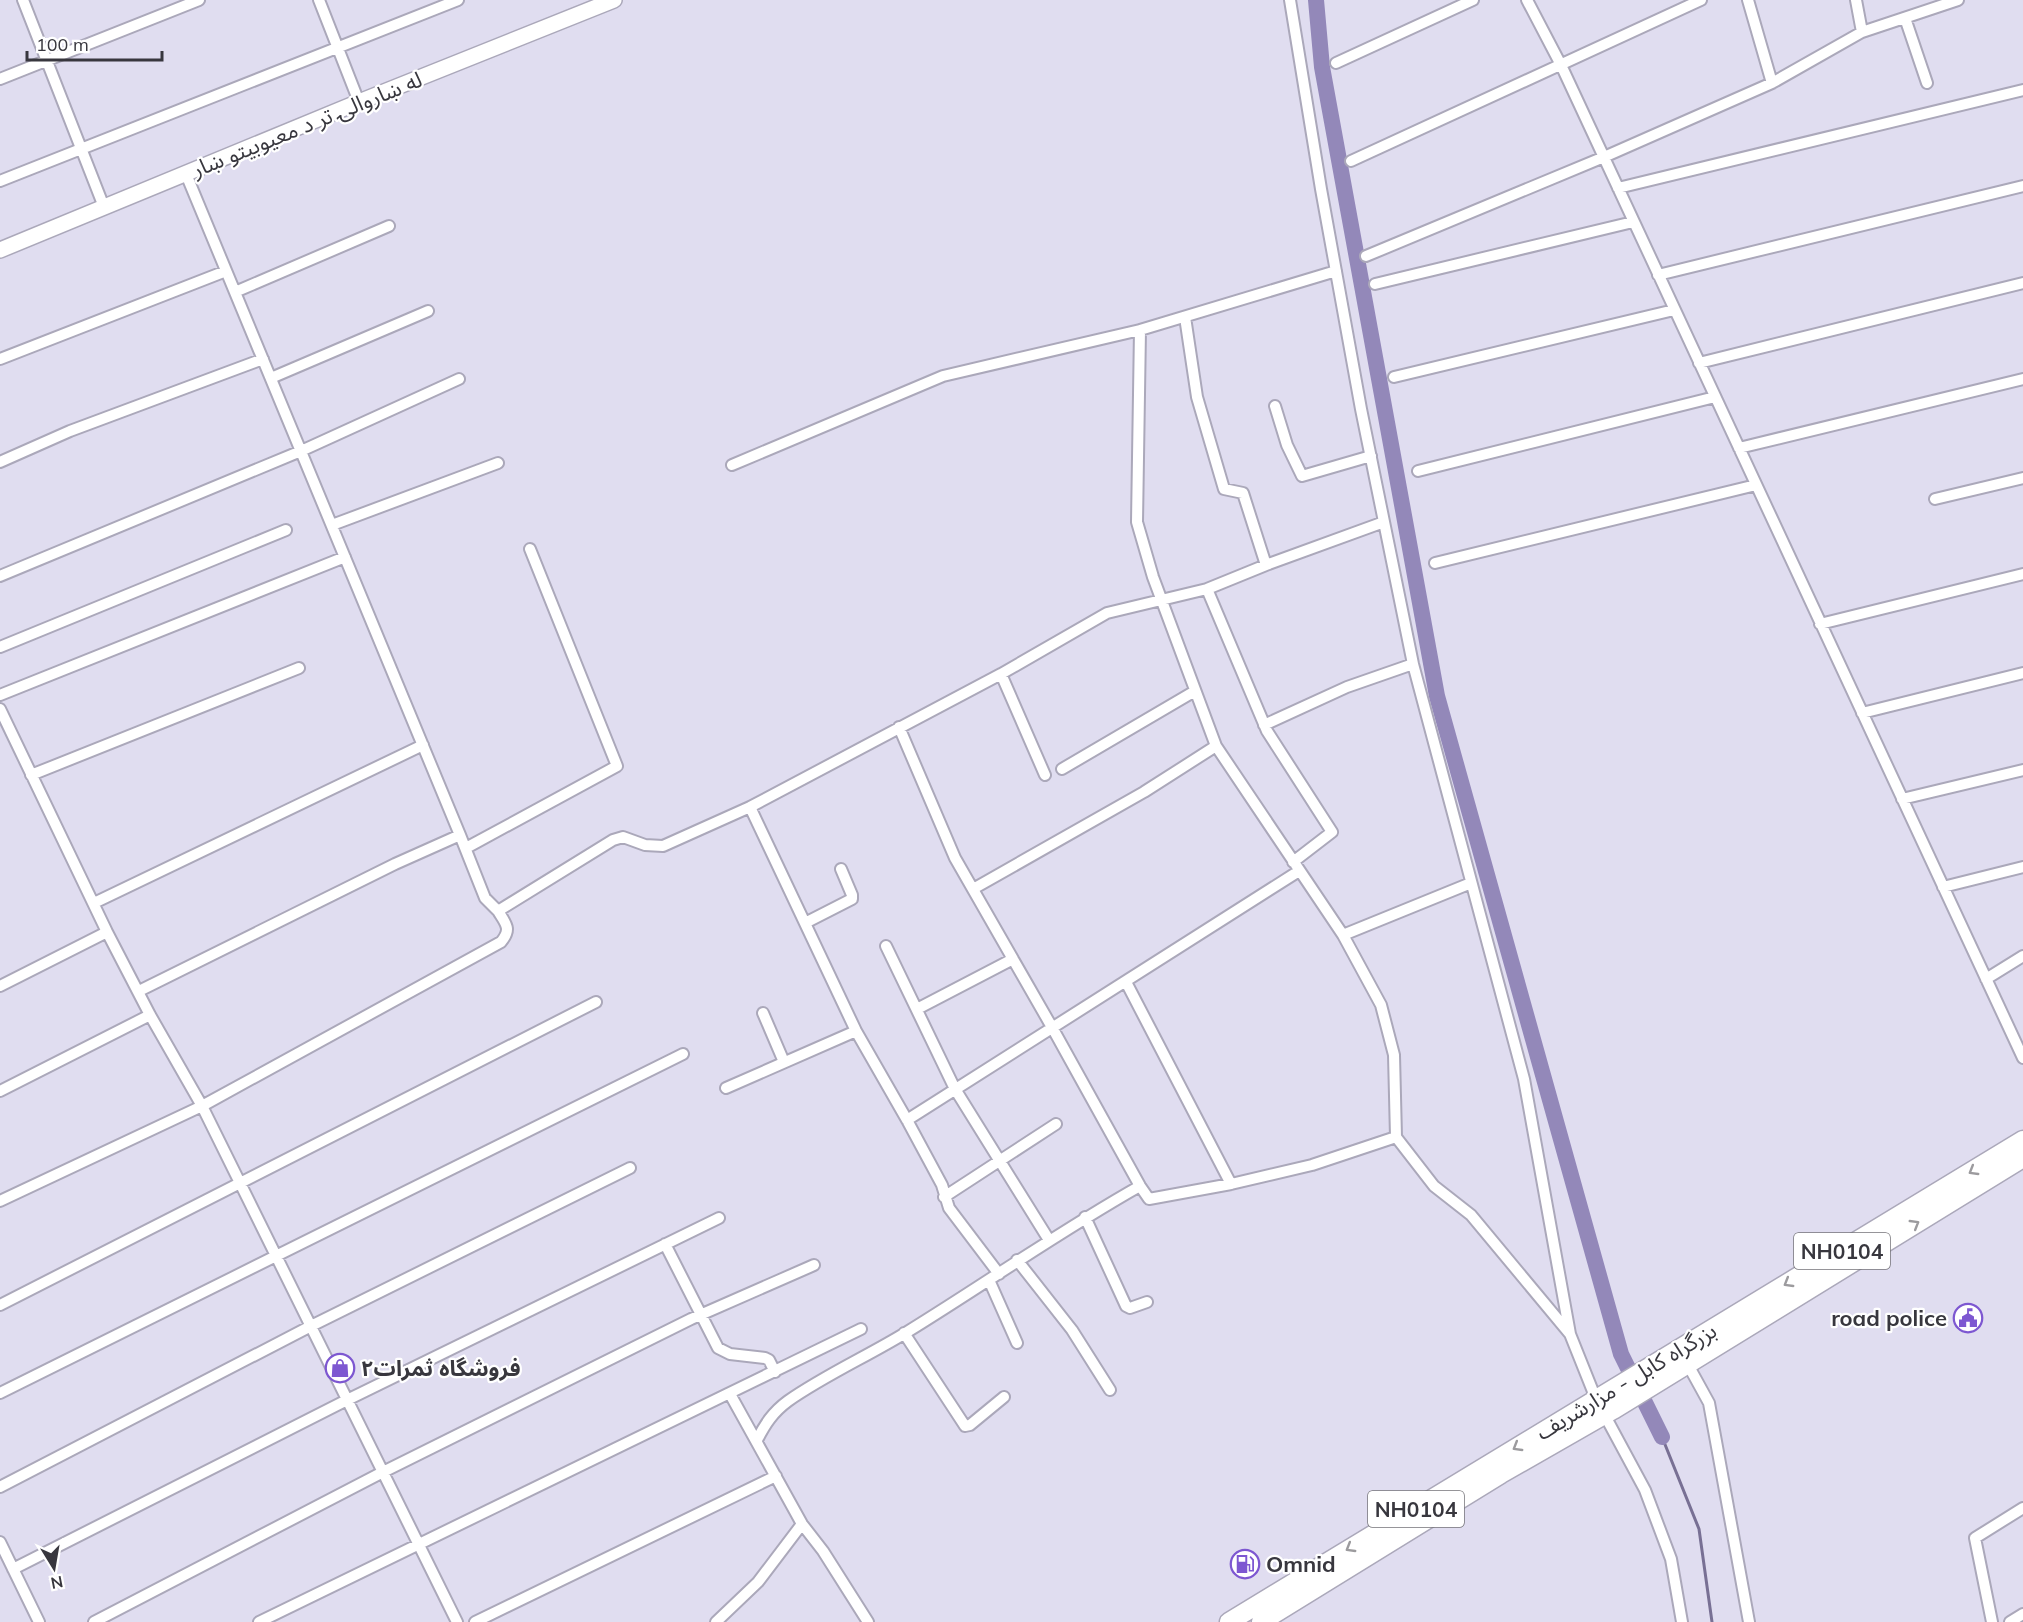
<svg xmlns="http://www.w3.org/2000/svg" width="2023" height="1622" font-family="Mulish,'Noto Sans Arabic',sans-serif">
<rect width="100%" height="100%" fill="#e0ddf0"/>
<g fill="none" stroke-linecap="round" stroke-linejoin="round">
<path stroke="#787094" stroke-width="3" d="M1662,1437L1699,1529L1712,1622"/>
<path stroke="#9388b9" stroke-width="16" d="M1316,0L1322,67L1437,696L1621,1354L1662,1437"/>
<g stroke="#aba8ba" stroke-width="14">
<path id="street" d="M23,0L104,207
M319,0L359,102
M1290,0L1321,189L1361,409L1413,664L1524,1079L1570,1334
M1527,0L1561,65L2023,1058
M1748,0L1772,83
M1856,0L1862,32
M1905,18L1927,83
M1336,63L1473,0
M0,79L199,0
M1351,161L1701,0
M186,174L460,835L485,898L498,911
M0,181L458,0
M1618,188L2023,90
M1366,256L1604,157L1772,83L1862,32L1958,0
M1336,271L1140,330L1137,522L1153,577L1216,746L1343,935L1381,1005L1394,1055L1396,1137L1434,1186L1471,1215L1570,1334L1596,1399L1645,1490L1671,1559L1682,1622
M1658,275L2023,186
M1375,284L1633,222
M235,292L389,226
M1185,317L1197,397L1224,489L1243,493L1266,565
M0,359L226,271
M1699,363L2023,283
M1394,377L1674,310
M271,378L428,311
M1275,406L1287,445L1302,476L1371,456
M1739,448L2023,379
M0,462L70,431L263,359
M732,465L943,376L1140,330
M1418,471L1715,397
M1935,499L2023,478
M332,525L498,463
M1435,563L1756,485
M0,576L301,451L459,379
M1207,589L1267,731L1332,832L1293,862
M1820,624L2023,574
M0,647L286,530
M1001,674L1045,775
M0,695L345,557
M0,709L107,932L150,1015L202,1106L457,1622
M1862,713L2023,673
M1264,725L1347,687L1413,664
M899,727L955,858L1053,1029L1140,1186L1149,1199L1231,1184L1312,1165L1396,1137
M1062,769L1195,691
M31,775L299,668
M1902,799L2023,770
M750,807L856,1031L907,1120L942,1185L949,1208L999,1274
M466,848L617,766L530,549
M1943,887L2023,867
M973,889L1144,792L1216,746
M94,903L423,745
M805,923L852,899V895L841,869
M1343,935L1471,883
M886,946L955,1089L1049,1240
M1986,979L2023,956
M1126,982L1231,1184
M0,986L107,932
M139,991L395,864L460,835
M917,1009L1013,959
M763,1013L784,1062
M726,1088L856,1031
M0,1091L150,1015
M907,1120L1299,871
M944,1197L1056,1124
M0,1201L202,1106L501,942C512,929 506,924 498,911L613,840L623,837L645,845L663,846L750,807L1001,674L1107,613L1207,589L1266,565L1384,522
M1085,1217L1126,1306L1130,1308L1147,1302
M665,1244L718,1348L730,1354L765,1358L769,1360L775,1372
M1017,1260L1072,1330L1110,1390
M989,1280L1017,1343
M0,1305L596,1002
M904,1333L965,1426L970,1425L1004,1397
M1687,1363L1709,1403L1749,1622
M0,1393L683,1054
M730,1394L802,1524L823,1551L868,1622
M757,1440C765,1424 773,1412 788,1401C825,1375 868,1356 907,1332C985,1284 1060,1231 1140,1186
M0,1487L311,1326L630,1168
M0,1542L39,1622
M13,1569L347,1400L719,1218
M94,1622L383,1472L691,1319L814,1265
M259,1622L861,1329
M475,1622L776,1476
M716,1622L758,1582L802,1524
M1992,1622L1975,1538L2023,1508
M2010,1622L2023,1614"/>
</g>
<g stroke="#aba8ba" stroke-width="18">
<path id="secondary" d="M0,250L359,102L614,0"/>
</g>
<g stroke="#aba8ba" stroke-width="21">
<path id="highway" d="M1229,1622L2023,1140
M1261,1622L1501,1474L1613,1410L2023,1158"/>
</g>
<use href="#street" stroke="#fff" stroke-width="10"/>
<use href="#secondary" stroke="#fff" stroke-width="15"/>
<use href="#highway" stroke="#fff" stroke-width="18"/>
</g>
<defs><path id="oneway-chevron" d="M-2-3.5L2.5 0L-2 3.5" fill="none" stroke-width="1.6" stroke-linecap="round" stroke-linejoin="round" transform="scale(1.5)"/></defs>
<g stroke="#9c9b9e">
<use href="#oneway-chevron" transform="translate(1973 1171) rotate(149)"/>
<use href="#oneway-chevron" transform="translate(1915 1224) rotate(-31)"/>
<use href="#oneway-chevron" transform="translate(1788 1283) rotate(149)"/>
<use href="#oneway-chevron" transform="translate(1517 1447) rotate(149)"/>
<use href="#oneway-chevron" transform="translate(1350 1548) rotate(149)"/>
</g>
<defs>
<g id="civic-ring" transform="scale(1.5)"><circle r="9.5" fill="#fff" stroke="#7d57d1" stroke-width="1.5"/><path d="M-.6-6.5H3V-4.5H.6V-3L4-1V1h2V6H-6V1h2V-1L-.6-3ZM-1.2 2.5V6h2.4V2.5Z" fill="#7d57d1"/></g>
<g id="shop-ring" transform="scale(1.5)"><circle r="9.5" fill="#fff" stroke="#7d57d1" stroke-width="1.5"/><path d="M-5-2.5h2.3a2.7 3.5 0 0 1 5.4 0H5L5.5 6h-11ZM-1.5-2.5h3a1.5 2.3 0 0 0-3 0Z" fill="#7d57d1"/></g>
<g id="fuel-ring" transform="scale(1.5)"><circle r="9.5" fill="#fff" stroke="#7d57d1" stroke-width="1.5"/><path d="M-5.5-6h7V0h2V4h1.3V-2.5L3-4.5l.8-.8L6-3V5H2.5V1h-1V6h-7ZM-4.2-4.7v3.2H.2V-4.7Z" fill="#7d57d1"/></g>
</defs>
<g fill-rule="evenodd">
<use href="#civic-ring" x="1968" y="1318"/>
<use href="#shop-ring" x="340" y="1368"/>
<use href="#fuel-ring" x="1245" y="1564"/>
</g>
<g text-anchor="middle" dominant-baseline="central" stroke-width="4.5" stroke-linejoin="round" paint-order="stroke">
<g fill="#fff" stroke="#747378" stroke-width="1.5">
<rect x="1794" y="1233" width="96" height="36" rx="4.5"/>
<rect x="1368" y="1491" width="96" height="36" rx="4.5"/>
</g>
<g font-size="21" font-weight="bold" fill="#38373e">
<text x="1842" y="1251">NH0104</text>
<text x="1416" y="1509">NH0104</text>
</g>
<g font-size="22" fill="#38373e" stroke="#fff">
<text transform="translate(307 124) rotate(-22)">له ښاروالۍ تر د معیوبیتو ښار</text>
<text transform="translate(1626 1381) rotate(-31)">بزرگراه کابل - مزارشریف</text>
</g>
<g font-size="22" font-weight="bold" fill="#38373e" stroke="#fff" text-anchor="start">
<text x="1947" y="1318" text-anchor="end">road police</text>
<text x="361" y="1368">فروشگاه ثمرات٢</text>
<text x="1266" y="1564">Omnid</text>
</g>
</g>
<g transform="translate(54 1568) rotate(169)" stroke="#ffffff" stroke-width="4.5" paint-order="stroke">
<path d="M0-4.5L10 22L0 15L-10 22Z" fill="#38373e"/>
<text y="-9" font-size="16" font-weight="bold" text-anchor="middle" fill="#38373e">N</text>
</g>
<path d="M27 51v9h135v-9" fill="none" stroke="#38373e" stroke-width="3"/>
<text x="36" y="51" font-size="18" fill="#38373e" stroke="#ffffff" stroke-width="4.5" paint-order="stroke">100 m</text>
</svg>
